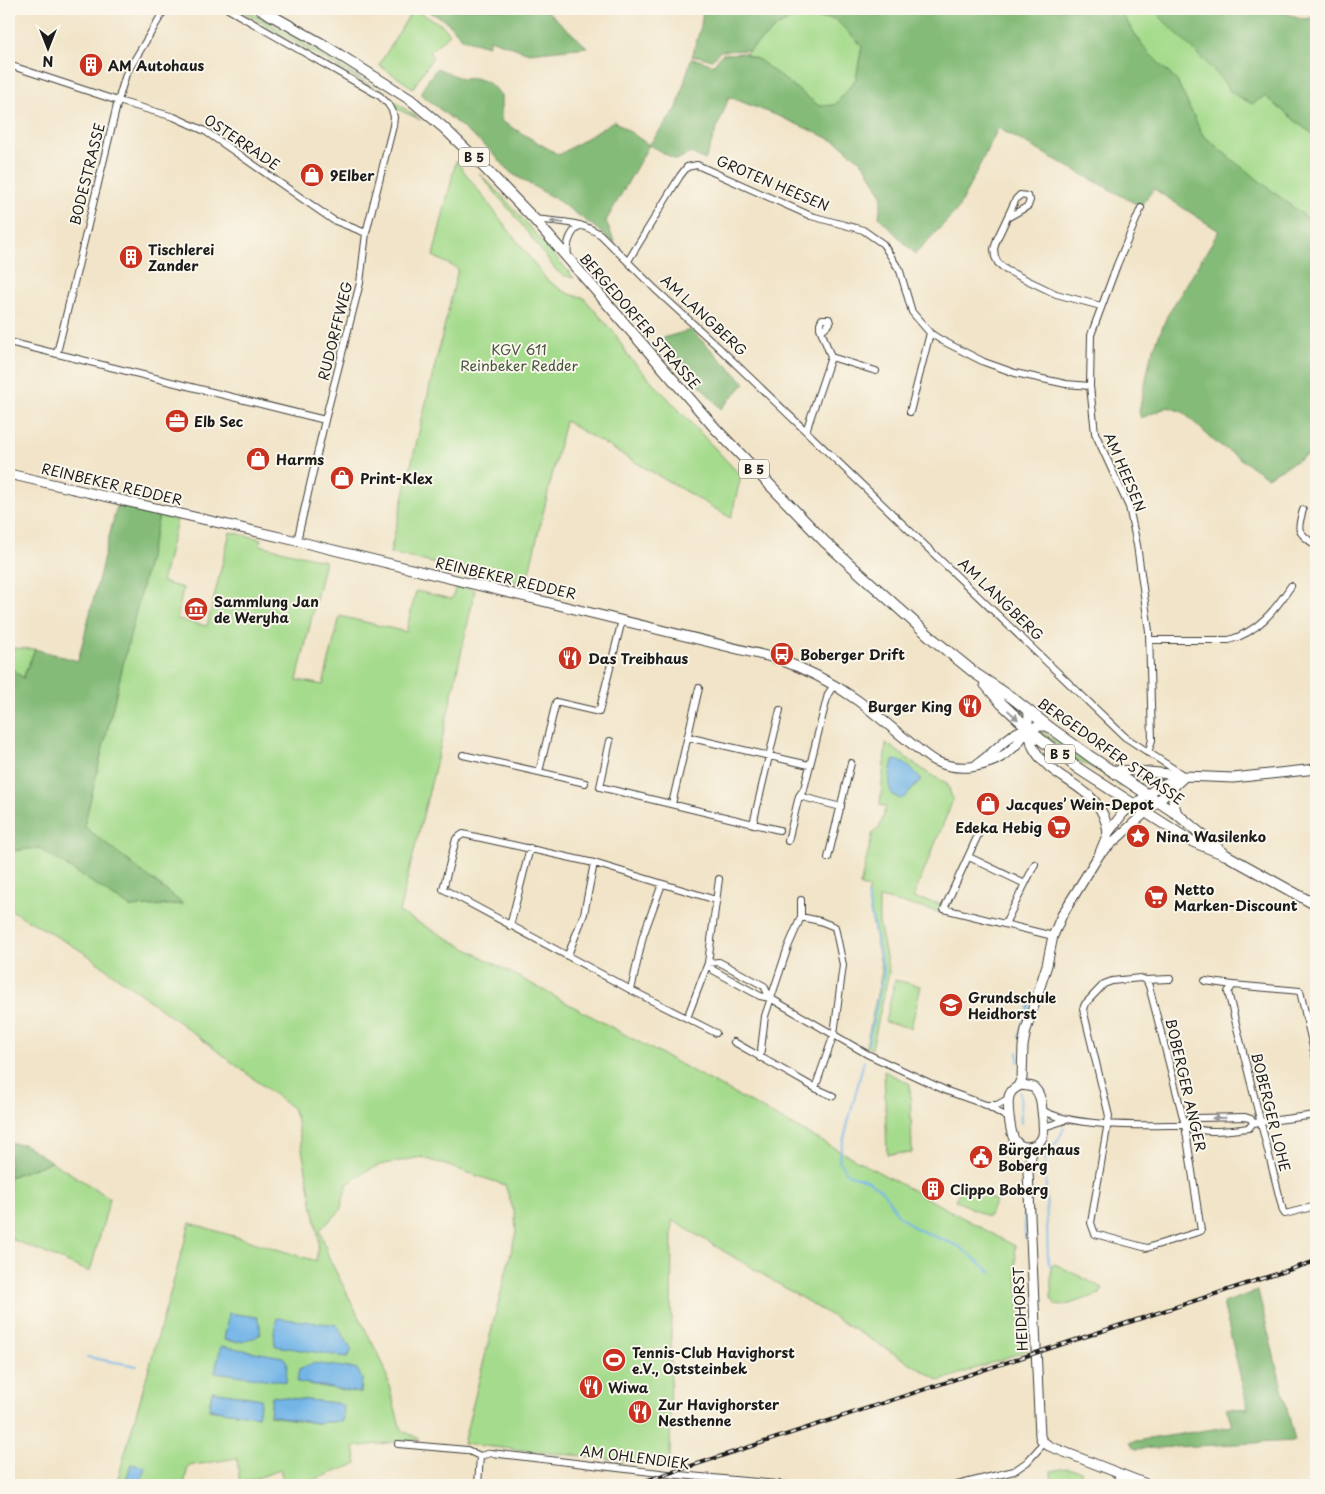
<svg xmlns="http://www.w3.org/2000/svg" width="1325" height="1494" font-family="'Playpen Sans',sans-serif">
<rect width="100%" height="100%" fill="#fbf7ec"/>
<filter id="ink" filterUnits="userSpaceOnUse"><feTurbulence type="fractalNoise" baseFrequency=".02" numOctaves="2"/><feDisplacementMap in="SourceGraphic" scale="10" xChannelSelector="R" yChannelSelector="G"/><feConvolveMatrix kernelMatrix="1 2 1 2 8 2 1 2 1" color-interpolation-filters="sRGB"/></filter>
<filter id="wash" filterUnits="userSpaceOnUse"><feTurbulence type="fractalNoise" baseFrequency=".0096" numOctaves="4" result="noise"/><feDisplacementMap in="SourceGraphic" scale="20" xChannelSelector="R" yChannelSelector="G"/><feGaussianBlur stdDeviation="1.12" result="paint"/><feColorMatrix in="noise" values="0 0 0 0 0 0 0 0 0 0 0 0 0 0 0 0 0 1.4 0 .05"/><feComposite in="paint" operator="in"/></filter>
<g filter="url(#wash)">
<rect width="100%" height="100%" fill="#f1e4c8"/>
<path fill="#a5db8c" stroke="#607c54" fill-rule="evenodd" d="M238,9H245C305,43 364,79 421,120L395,108L383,94Z
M413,9L442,25L450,34L429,52L433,57L413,88L379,65Z
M1118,9H1152L1218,75L1232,93L1265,96L1303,127L1316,136V225L1229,158L1202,134L1177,81L1146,50Z
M798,16L835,19L862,46L856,79L835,105L819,106L759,60L746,55V53L778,26Z
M456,161L546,279C558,288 568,296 583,297L616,335L628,356L741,476L731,518L565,421L526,585L390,553L458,269L433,256Z
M479,173L504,198L574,278L562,275L555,269L522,225Z
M159,516L177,520L162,582L183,588L177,619L207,626L230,532L261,539L260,545L325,561L297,680L323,685L340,616L406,632L416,591L452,599L456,586L475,590L443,735L399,912L1015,1246L1022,1344L1028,1350L940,1381L672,1220L670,1465L463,1444L516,1232L515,1215L505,1185L421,1157L380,1165L363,1173L347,1184L340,1211L320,1230L329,1258L384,1366L399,1423L403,1431L420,1439L354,1447L357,1464L299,1485H285L280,1470L240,1484L237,1458L188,1466L184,1485H140L144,1467L131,1464L125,1485H116L190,1223L316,1261L319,1240L296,1117L292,1108L207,1043L85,953L9,909V851L39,848L130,907L183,904L84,826ZM299,1369L362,1379L361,1393L298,1382ZM212,1391L261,1399L258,1416L209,1409ZM272,1397L336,1403L344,1406L342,1421L316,1423L270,1416Z
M9,648L35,649L23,678L9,666Z
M1042,732L1097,769L1127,785L1124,788L1100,772L1073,758L1040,733Z
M886,743L929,774L947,783L953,800L913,898L942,904L940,912L879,898V922L889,972L872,1049L866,1046L882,971L867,895L869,888L860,886L873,832L879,829L886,807L880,805Z
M895,980L921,986L911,1028L885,1022Z
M884,1071L910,1084L912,1153L887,1154Z
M52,1162L110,1198L90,1272L9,1238V1177Z
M964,1184L996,1201L988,1217L955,1200Z
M1055,1264L1103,1288L1100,1294L1063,1306L1056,1305L1051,1298V1267Z
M1066,1468L1081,1471L1084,1485H1052L1051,1471Z"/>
<path fill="#84bb78" stroke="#506c4a" d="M425,9H545L587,47L529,53L490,39L488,46L463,39L447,22Z
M703,9H1118L1146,50L1177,81L1202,134L1230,158L1316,225V450L1267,477L1214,441L1183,412L1168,407L1141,418L1139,412L1151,355L1167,316L1219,231L1154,189L1140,206L998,128L958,209L915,254L879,217L882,195L865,165L839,143L781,117L729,97L705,160L691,153L676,160L649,145L606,221L615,244L592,225L557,200L511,173L490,150L421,94L425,84L437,68L462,79L475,78L489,83L501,95V121L559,155L614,121L649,145L677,108L691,59L699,60L713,65L722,54L746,53V55L759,60L819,106L835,105L856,79L862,46L835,19L798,16L778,26L749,50L720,51L712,60L698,56L692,57L701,26Z
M1152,9H1276L1277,11L1305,19L1316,17V136L1303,127L1265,96L1252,104L1232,93L1218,75Z
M691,330L745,383L721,409L659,339Z
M117,505L159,516L84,826L183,904L130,907L39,848L9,851V666L23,678L35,649L78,661Z
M9,1143L24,1144L52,1162L9,1177Z
M1258,1291L1295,1441L1135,1449L1130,1442L1232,1426L1227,1408L1248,1409L1223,1303Z"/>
<path fill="#73b5e7" stroke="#486882" d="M894,760C903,760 917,772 921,780L905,797L900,799L891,794C889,784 889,769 894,760Z
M229,1313L257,1317L260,1325V1334C249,1343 239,1342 224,1340Z
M277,1318L337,1325L352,1350L347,1357L275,1346L274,1331Z
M221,1346L283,1357L287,1362L286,1382L215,1372Z
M313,1363L357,1369L362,1379L360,1393L297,1382L299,1369Z
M212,1391L261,1399L258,1416L209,1409Z
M272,1396L336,1403L344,1406L342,1421L316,1423L270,1415Z
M131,1464L145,1467L140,1485H125Z"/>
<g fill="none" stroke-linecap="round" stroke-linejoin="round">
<path stroke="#73b5e7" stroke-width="2" d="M867,895L884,972L868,1044
M1019,1036L1032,997
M1018,1052V1062
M864,1061L840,1154L839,1162L848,1174L869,1181L883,1192L899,1216L915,1228L960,1247L991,1272
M1020,1092L1021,1123
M1023,1176V1180
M1024,1203L1025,1238
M1051,1267L1048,1260L1045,1154L1058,1141L1064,1128
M87,1357L137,1366"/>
</g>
</g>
<g filter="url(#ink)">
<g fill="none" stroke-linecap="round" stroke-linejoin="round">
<g stroke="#3c3a36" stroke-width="8">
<path id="street" d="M228,9L380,96L388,104L392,110L394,117L393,126L366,233L360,283L325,420L297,541
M9,65L118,101L174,117L205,131L333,220L366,233
M1141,208L1117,265L1091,335L1090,386L1095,433L1129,507L1137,545L1149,631L1152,740L1148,753
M1007,218L1028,206L1030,200L1027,196L1020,195L1016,199L997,239L994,249L995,257L998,263L1006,270L1056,294L1101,306
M534,219C558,222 581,221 601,235L655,289L715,344L1125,737L1180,773
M568,256C566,243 570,233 580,225
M628,261L680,176L687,167L697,165L811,216L863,230L883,244L900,271L912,312L930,333L941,340L984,362L1015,373L1066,384L1090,386
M9,342L325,420
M57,353L118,101L126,74L165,9
M831,357L876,371
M910,412L930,333
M806,431L831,357L820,328V323L822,319H829L830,323L821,331
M1303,510C1296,533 1298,531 1316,546
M1149,640H1229C1258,632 1275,610 1291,586
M687,737L809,765
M610,741L600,787L779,830
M463,755L539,772
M585,783L539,772L556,702L599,712L622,620
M799,796L841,807
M672,804L699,688
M753,824L780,710
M978,835L944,909L1053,936
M788,841L799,796L804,789L828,694L834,685
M969,857L1025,884
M828,858L851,763
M716,900L594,863L463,834L456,839L443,889L631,990L716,1033
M801,917L820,921L835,927L843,965L834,1034L815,1088
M1005,924L1035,864
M510,926L530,848
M568,955L584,914L594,863
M1140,978L1146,980L1149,986L1185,1125L1201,1231L1147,1248L1095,1234L1091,1223L1109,1116L1083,1009L1085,1004L1104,984L1112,981Z
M1146,980L1170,979
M1205,981L1233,985
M631,990L643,936L662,884
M770,998L760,996L713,970L708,963L719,962L764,986L770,998L867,1054L947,1091L986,1105L1010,1119
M687,1018L708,963L719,879
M734,1042L815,1088L833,1096
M760,1058L765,1016L788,947L801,917V900
M1316,1060L1300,991L1233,985L1228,992L1283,1211L1285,1214L1316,1206
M987,1105H997L1008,1099
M1042,1110C1072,1128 1148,1125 1185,1125C1203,1135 1230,1130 1249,1128L1253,1123L1316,1115
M1185,1125L1190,1120L1196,1118L1245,1117L1251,1119L1253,1123
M1044,1127L1063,1121
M398,1444L467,1450L480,1456L491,1453L668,1474L788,1485
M478,1485L480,1456
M957,1485L1014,1471L1027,1462L1044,1443
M1115,1485L1120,1474"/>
</g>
<g stroke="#3c3a36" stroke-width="11">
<path id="secondary" d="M9,474L297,541L775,658C804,668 832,682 857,700C876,714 894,730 913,745C920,750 927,757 935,761C958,772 987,768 1007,753C1021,742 1029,730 1029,712
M1028,728C1030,734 1031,742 1033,747C1052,784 1103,784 1108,833
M976,765C1005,746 1008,726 1048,726
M1111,770L1138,771L1180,775
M1174,786L1173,800L1177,814
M1101,853L1183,778
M1022,1085L1033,1087C1043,1095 1041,1108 1043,1119C1043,1124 1044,1130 1043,1135C1040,1147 1024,1151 1016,1142C1010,1136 1006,1101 1010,1094C1012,1089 1016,1087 1022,1085Z
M1018,1086L1022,1078L1023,1046L1026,1030L1047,965L1053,936L1062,915L1099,855L1108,833L1123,813L1159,786L1185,776L1233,778L1316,769
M1033,1146L1028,1171L1040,1436L1042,1441L1049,1446L1149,1485"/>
</g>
<g stroke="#3c3a36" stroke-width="12">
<path id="primary" d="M260,9L324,45L411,100L444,128L475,158L534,219L715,428L825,542L934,640L976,674L1011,697L1048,726L1091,757L1177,814L1226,855
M985,684L1001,703L1040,739L1079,769L1189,840L1226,855L1316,905"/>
</g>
<use href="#street" stroke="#fff" stroke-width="6"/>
<use href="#secondary" stroke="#fff" stroke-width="9"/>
<use href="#primary" stroke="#fff" stroke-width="10"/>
<g stroke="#1c1c1c" stroke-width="4">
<path id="rail" d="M633,1485L1316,1261"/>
</g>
<use href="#rail" stroke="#fbf7ec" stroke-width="2" stroke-dasharray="5.5" stroke-linecap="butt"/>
</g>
<defs><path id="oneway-solid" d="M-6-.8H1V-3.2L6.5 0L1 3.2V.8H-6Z" transform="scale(1.25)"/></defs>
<g fill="#999">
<use href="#oneway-solid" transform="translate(557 222) rotate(-173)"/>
<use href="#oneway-solid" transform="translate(1013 715) rotate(43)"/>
<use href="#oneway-solid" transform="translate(1219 1118) rotate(179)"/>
</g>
</g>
<defs>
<g id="building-disc" transform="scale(1.25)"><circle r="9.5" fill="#c8321e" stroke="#fbf7ec"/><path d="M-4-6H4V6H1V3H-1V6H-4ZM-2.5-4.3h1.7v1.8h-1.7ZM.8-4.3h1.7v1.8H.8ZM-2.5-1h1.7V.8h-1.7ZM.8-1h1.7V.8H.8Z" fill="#fff"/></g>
<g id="shop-disc" transform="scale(1.25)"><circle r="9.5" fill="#c8321e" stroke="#fbf7ec"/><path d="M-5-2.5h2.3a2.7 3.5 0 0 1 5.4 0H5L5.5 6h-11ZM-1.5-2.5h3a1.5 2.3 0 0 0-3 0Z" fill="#fff"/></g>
<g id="office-disc" transform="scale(1.25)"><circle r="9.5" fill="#c8321e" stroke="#fbf7ec"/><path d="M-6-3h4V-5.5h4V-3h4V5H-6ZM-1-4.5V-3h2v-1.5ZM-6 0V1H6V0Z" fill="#fff"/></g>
<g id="museum-disc" transform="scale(1.25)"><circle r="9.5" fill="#c8321e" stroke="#fbf7ec"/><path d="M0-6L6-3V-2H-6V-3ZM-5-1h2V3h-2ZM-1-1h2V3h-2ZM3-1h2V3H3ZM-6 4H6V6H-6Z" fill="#fff"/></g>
<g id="bus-disc" transform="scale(1.25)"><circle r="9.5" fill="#c8321e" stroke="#fbf7ec"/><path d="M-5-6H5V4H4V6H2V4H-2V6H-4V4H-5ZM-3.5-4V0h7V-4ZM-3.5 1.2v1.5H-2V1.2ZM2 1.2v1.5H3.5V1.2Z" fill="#fff"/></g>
<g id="restaurant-disc" transform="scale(1.25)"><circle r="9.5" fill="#c8321e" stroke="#fbf7ec"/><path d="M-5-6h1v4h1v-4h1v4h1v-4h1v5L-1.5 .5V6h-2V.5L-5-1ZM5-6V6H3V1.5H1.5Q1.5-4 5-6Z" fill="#fff"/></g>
<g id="supermarket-disc" transform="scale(1.25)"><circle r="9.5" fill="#c8321e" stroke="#fbf7ec"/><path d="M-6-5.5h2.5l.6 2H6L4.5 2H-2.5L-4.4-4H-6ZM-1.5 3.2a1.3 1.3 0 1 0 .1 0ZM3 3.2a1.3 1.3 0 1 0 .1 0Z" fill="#fff"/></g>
<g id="sight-disc" transform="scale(1.25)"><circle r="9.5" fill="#c8321e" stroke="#fbf7ec"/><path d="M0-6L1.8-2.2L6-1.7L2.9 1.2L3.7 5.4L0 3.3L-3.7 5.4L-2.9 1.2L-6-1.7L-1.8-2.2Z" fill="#fff"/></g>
<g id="school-disc" transform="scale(1.25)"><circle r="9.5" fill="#c8321e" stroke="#fbf7ec"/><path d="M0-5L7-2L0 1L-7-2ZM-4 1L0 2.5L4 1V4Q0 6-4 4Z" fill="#fff"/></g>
<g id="civic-disc" transform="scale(1.25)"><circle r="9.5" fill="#c8321e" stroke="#fbf7ec"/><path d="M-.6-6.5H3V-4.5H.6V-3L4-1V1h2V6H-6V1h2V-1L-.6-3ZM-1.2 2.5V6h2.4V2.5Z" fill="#fff"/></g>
<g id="stadium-disc" transform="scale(1.25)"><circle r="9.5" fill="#c8321e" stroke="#fbf7ec"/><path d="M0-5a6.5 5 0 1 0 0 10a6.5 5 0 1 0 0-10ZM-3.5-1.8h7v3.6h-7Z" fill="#fff"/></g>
</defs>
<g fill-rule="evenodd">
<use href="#building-disc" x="91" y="65"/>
<use href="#shop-disc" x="312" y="175"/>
<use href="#building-disc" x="131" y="257"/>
<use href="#office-disc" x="177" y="421"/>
<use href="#shop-disc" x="258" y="459"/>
<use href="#shop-disc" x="342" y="478"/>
<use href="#museum-disc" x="196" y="609"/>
<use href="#bus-disc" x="782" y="654"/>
<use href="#restaurant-disc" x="570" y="658"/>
<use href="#restaurant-disc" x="970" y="706"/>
<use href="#shop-disc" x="988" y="804"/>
<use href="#supermarket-disc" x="1059" y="827"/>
<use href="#sight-disc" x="1138" y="836"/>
<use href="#supermarket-disc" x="1156" y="897"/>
<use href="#school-disc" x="951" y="1005"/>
<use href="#civic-disc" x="981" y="1157"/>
<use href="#building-disc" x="933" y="1189"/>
<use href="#stadium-disc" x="614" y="1360"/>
<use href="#restaurant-disc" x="591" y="1387"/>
<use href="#restaurant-disc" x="640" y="1412"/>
</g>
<g text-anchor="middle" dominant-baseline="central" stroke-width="4" stroke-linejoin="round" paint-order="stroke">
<g fill="#fbf7ec" stroke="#5f5e5a" stroke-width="1">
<rect x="459" y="147.5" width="30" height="19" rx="4"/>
<rect x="739" y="459.5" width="30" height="19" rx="4"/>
<rect x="1045" y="744.5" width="30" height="19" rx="4"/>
</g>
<g font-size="12" font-weight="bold" fill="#1c1c1c">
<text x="474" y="157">B 5</text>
<text x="754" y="469">B 5</text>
<text x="1060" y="754">B 5</text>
</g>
<g font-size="14" font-weight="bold" fill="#1c1c1c" stroke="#fbf7ec" text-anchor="start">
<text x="108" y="65">AM Autohaus</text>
<text x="330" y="175">9Elber</text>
<text x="148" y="249">Tischlerei<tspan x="148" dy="16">Zander</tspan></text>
<text x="194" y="421">Elb Sec</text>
<text x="276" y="459">Harms</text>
<text x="360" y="478">Print-Klex</text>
<text x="214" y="601">Sammlung Jan<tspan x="214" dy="16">de Weryha</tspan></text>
<text x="800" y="654">Boberger Drift</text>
<text x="588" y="658">Das Treibhaus</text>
<text x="952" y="706" text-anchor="end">Burger King</text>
<text x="1006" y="804">Jacques’ Wein-Depot</text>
<text x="1042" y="827" text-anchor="end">Edeka Hebig</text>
<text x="1156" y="836">Nina Wasilenko</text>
<text x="1174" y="889">Netto<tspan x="1174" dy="16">Marken-Discount</tspan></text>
<text x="968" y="997">Grundschule<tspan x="968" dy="16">Heidhorst</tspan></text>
<text x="998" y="1149">Bürgerhaus<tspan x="998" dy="16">Boberg</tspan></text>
<text x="950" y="1189">Clippo Boberg</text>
<text x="632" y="1352">Tennis-Club Havighorst<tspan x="632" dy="16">e.V., Oststeinbek</tspan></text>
<text x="608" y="1387">Wiwa</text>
<text x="658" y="1404">Zur Havighorster<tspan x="658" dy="16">Nesthenne</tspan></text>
</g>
<g font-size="14" fill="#1c1c1c" stroke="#fbf7ec">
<text transform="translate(242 142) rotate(34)">OSTERRADE</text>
<text transform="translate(87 174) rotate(-76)">BODESTRASSE</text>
<text transform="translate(773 183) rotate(23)">GROTEN HEESEN</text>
<text transform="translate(704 315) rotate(43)">AM LANGBERG</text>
<text transform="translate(640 321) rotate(49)">BERGEDORFER STRASSE</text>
<text transform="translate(335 331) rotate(-76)">RUDORFFWEG</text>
<text transform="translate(1125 472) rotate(67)">AM HEESEN</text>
<text transform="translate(112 484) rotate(13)">REINBEKER REDDER</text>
<text transform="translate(506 578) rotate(13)">REINBEKER REDDER</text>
<text transform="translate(1001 599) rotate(44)">AM LANGBERG</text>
<text transform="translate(1111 751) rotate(35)">BERGEDORFER STRASSE</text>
<text transform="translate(1186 1085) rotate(77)">BOBERGER ANGER</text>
<text transform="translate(1271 1112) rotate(76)">BOBERGER LOHE</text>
<text transform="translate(1020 1309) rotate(-93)">HEIDHORST</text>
<text transform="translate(635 1457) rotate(7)">AM OHLENDIEK</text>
</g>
<g font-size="14" fill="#45553e" stroke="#fbf7ec">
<text x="519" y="349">KGV 611<tspan x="519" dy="16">Reinbeker Redder</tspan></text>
</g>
</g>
<rect width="1325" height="1494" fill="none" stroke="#fbf7ec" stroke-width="30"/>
<g transform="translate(48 48) rotate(180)" stroke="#fbf7ec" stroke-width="4" paint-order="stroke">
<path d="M0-4L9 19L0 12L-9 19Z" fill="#1c1c1c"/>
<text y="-8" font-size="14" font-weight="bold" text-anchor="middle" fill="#1c1c1c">N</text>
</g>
</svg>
